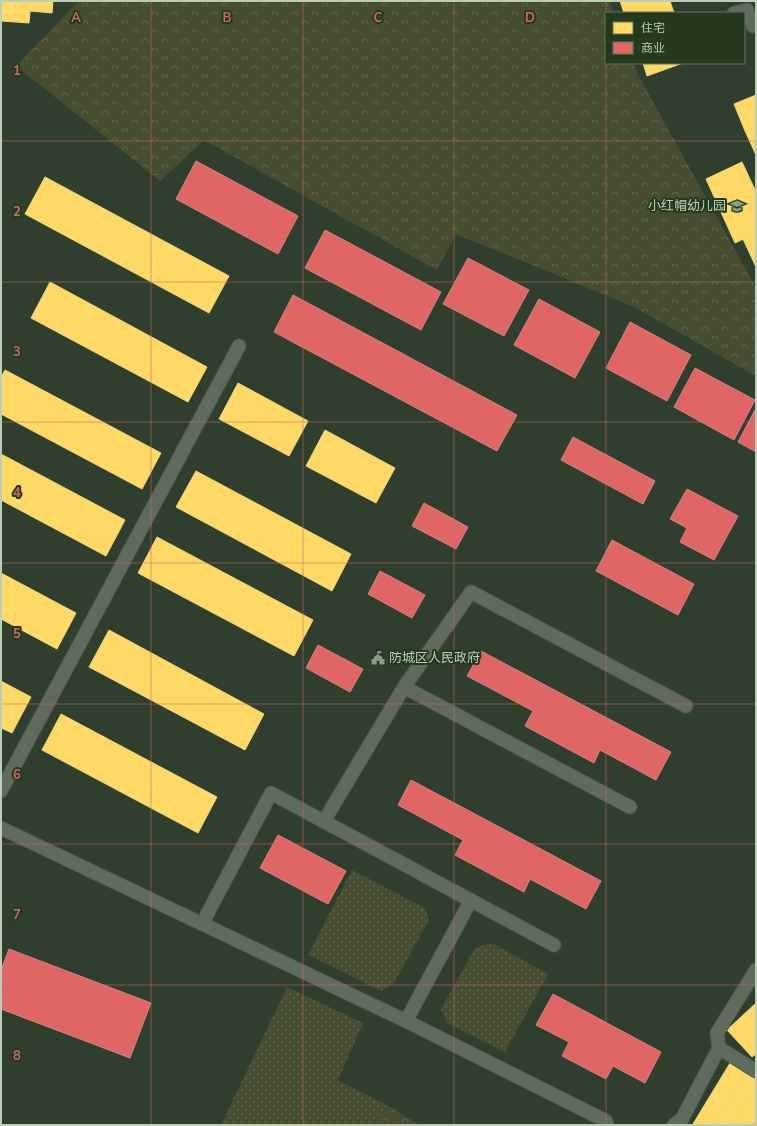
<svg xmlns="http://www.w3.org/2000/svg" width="757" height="1126" font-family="'Nunito Sans','Noto Sans SC',sans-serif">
<defs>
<pattern id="green-dots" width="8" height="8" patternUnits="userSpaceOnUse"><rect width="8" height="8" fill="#464d31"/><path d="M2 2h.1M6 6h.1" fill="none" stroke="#5f654d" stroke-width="1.8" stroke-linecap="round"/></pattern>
<pattern id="forest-crowns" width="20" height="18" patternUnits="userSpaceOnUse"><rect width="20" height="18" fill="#464d31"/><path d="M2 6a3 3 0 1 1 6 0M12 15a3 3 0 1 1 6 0" fill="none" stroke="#5f654d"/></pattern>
</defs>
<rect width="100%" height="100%" fill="#303e2d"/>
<path fill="url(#green-dots)" d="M352,870L425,908L429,920L394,983L381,991L308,955Z
M492,943L548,974L505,1052L447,1023L441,1009L475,948Z
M287,987L363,1023L338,1080L390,1107L376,1125H221Z"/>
<path fill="url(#forest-crowns)" d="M79,1H609L614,13H606V63H633L640,78L756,288V376L634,307L456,234L437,270L204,140L160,181L16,66Z
M390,1107L420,1125H376Z"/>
<path fill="#ffd966" stroke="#ebd67f" d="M1,1H31L29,23L1,21Z
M31,1H53L52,13L30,11Z
M620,1H670L674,13H624Z
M643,63H683L647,76Z
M756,95V127L745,131L734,104Z
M756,127V155L745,131Z
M742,162L756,192V233L735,243L706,179Z
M45,177L229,276L209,313L25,214Z
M756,233V267L743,239Z
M50,282L207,367L188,402L31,318Z
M5,370L161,453L142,489L1,414V377Z
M238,383L308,421L289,456L219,419Z
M325,430L395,468L376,503L306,466Z
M1,454L125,520L106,556L1,500Z
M196,471L351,554L332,591L176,507Z
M157,537L313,620L294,656L138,573Z
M1,573L76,613L57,649L1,619Z
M109,630L264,714L245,750L89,667Z
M1,681L31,697L12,733L1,728Z
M61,714L217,797L198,833L42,750Z
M756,1003V1054L752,1057L727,1030Z
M730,1063L745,1073L713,1125H695L693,1124Z
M745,1073L756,1079V1087L733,1125H713Z
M756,1087V1121L753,1125H733Z"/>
<path fill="#e06666" stroke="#d5857f" d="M196,161L298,216L278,254L176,199Z
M325,230L441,292L421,330L305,268Z
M468,258L529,290L504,336L443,304Z
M293,295L517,415L497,451L274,332Z
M539,299L600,332L575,378L514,345Z
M630,322L691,355L667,401L606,368Z
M695,368L755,400L734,440L674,407Z
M756,408V452L738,442Z
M573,437L655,481L643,504L561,460Z
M687,489L738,516L714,560L680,542L687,528L670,519Z
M424,503L468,527L456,549L412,526Z
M612,540L694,584L678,615L596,571Z
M380,571L425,595L412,618L368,594Z
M318,645L363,669L350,692L306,668Z
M481,651L671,752L656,780L600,750L594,763L525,726L533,711L467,676Z
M411,780L601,881L586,909L530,879L524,892L455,855L463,840L398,805Z
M278,835L346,871L328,904L260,868Z
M9,949L151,1003L130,1058L1,1009V970Z
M553,994L661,1052L645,1083L613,1066L606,1079L562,1056L569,1042L536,1025Z"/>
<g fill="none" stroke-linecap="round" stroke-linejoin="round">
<g stroke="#4e584c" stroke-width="15">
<path id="service" d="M734,13L747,10L753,26L756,25
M404,687L630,807
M1,791L239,346
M324,821L404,687L471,592L686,706
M1,828L406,1021L606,1121L607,1125
M202,924L271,793L554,945
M406,1021L471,900
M719,1048L756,1071
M674,1125L682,1119L719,1048L717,1033L756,970"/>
</g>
<use href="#service" stroke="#606b5d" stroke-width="13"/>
</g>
<path fill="none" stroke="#cb6a62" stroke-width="1" stroke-opacity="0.55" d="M151,1V1125M303,1V1125M454,1V1125M606,1V1125M1,141H756M1,282H756M1,422H756M1,563H756M1,704H756M1,844H756M1,985H756"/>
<defs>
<g id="school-bare" transform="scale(1.08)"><path d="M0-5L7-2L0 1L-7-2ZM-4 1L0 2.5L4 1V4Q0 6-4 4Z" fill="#8a9c87" stroke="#243a1f" stroke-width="2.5" paint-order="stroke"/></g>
<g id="civic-bare" transform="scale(1.08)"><path d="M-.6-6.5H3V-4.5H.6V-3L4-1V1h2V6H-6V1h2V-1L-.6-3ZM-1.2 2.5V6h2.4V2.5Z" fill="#8a9c87" stroke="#243a1f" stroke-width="2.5" paint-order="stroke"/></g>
</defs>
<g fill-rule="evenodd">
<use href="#school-bare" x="737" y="206"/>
<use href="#civic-bare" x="378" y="658"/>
</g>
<g text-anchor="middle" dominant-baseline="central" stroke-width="4" stroke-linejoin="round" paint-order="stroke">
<g font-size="13" fill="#bbceb8" stroke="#243a1f" text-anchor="end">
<text x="726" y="206">小红帽幼儿园</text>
<text x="389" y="658" text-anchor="start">防城区人民政府</text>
</g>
</g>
<g font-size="13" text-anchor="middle" font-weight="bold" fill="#cb6a62" stroke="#243a1f" stroke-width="4" stroke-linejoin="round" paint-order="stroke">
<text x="76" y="22">A</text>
<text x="227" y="22">B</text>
<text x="378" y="22">C</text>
<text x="530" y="22">D</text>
<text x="17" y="75">1</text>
<text x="17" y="216">2</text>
<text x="17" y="356">3</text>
<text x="17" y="497">4</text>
<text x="17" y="638">5</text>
<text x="17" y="779">6</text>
<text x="17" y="919">7</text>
<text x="17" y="1060">8</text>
</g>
<rect width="757" height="1126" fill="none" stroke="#bbceb8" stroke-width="4"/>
<rect x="605" y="12" width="140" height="52" fill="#243a1f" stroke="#60755c"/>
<rect x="613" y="22" width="20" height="12" fill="#ffd966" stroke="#60755c"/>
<text x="641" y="32" font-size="12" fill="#bbceb8">住宅</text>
<rect x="613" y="42" width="20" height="12" fill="#e06666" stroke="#60755c"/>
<text x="641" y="52" font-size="12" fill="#bbceb8">商业</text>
</svg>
